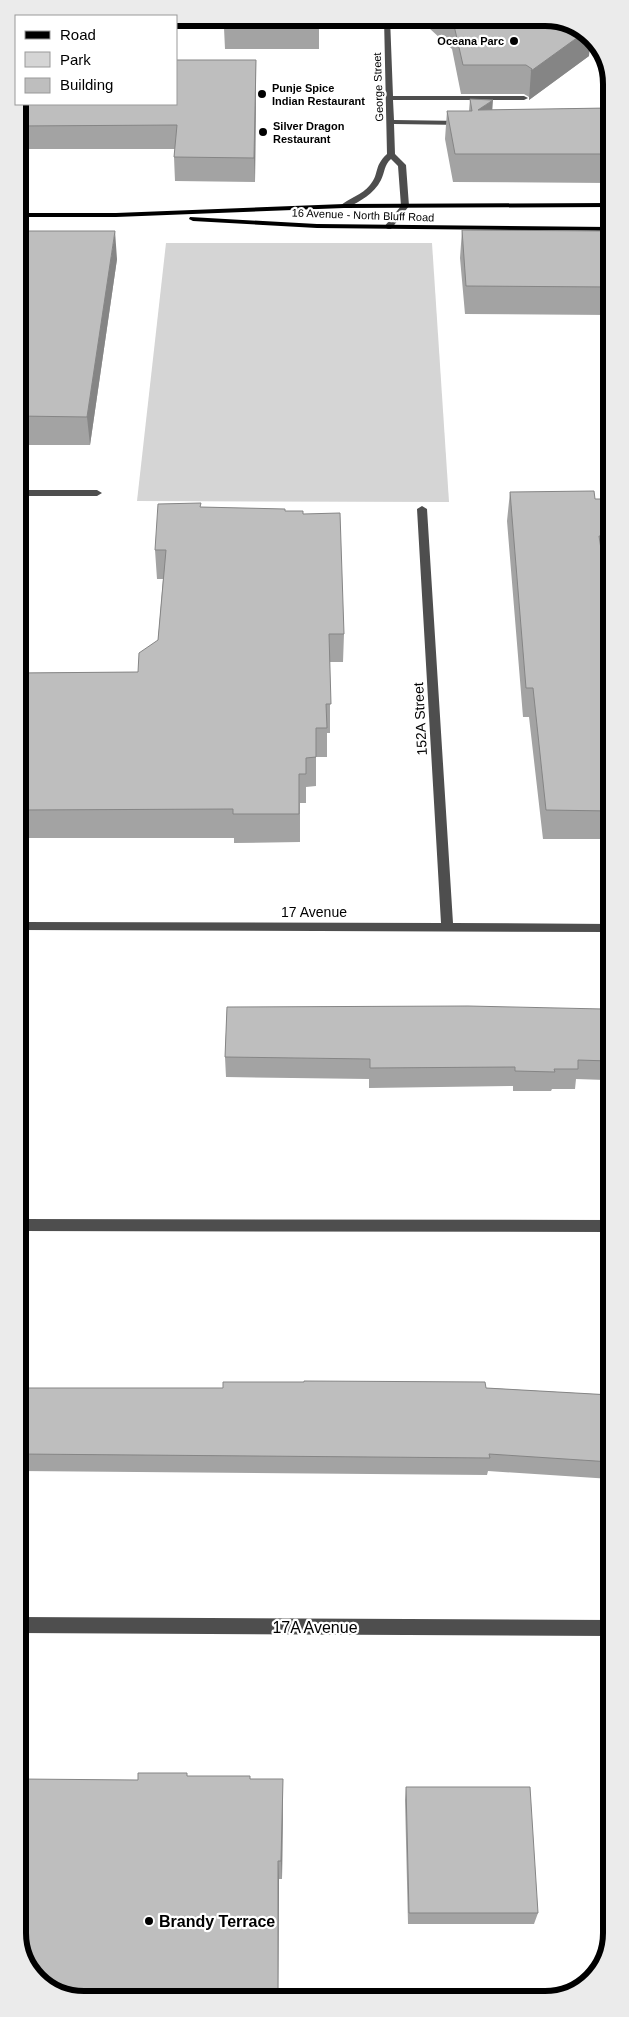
<svg xmlns="http://www.w3.org/2000/svg" width="629" height="2017" font-family="Arial,sans-serif">
<rect width="100%" height="100%" fill="#fff"/>
<path fill="#d5d5d5" d="M166,243H432L449,502L137,501Z"/>
<g fill="none" stroke-linecap="round" stroke-linejoin="round">
<path fill="#4e4e4e" fill-rule="evenodd" d="M384,18H390L393,96H524L528,98L524,100H393L394,120L463,121L467,123L463,125L394,124L395,154L406,165L409,206L391,229H388L384,227L401,206L398,166L391,159C384,165 385,172 381,180C374,194 360,201 347,208L340,206C349,198 362,195 370,185C380,173 373,167 387,154Z
M18,490H97L102,493L97,496H18Z
M422,506L427,509L453,923L610,924V932L19,930V922L441,923L417,509Z
M19,1219L611,1220V1232L19,1231Z
M19,1617L611,1620V1636L19,1633Z"/>
<path fill="#000" fill-rule="evenodd" d="M609,203V207L344,208L116,217H18V213H116L344,204Z
M190,217L317,224L609,227V231L317,228L193,221L189,219Z"/>
</g>
<path fill="#a3a3a3" d="M319,18V49H225L224,28Z
M418,18H550L589,56L529,100V97L524,94H461L452,49Z
M256,60V84L255,182L175,181L174,157L175,149H18V104Z
M470,99L492,110L609,108V183L453,182L445,139L447,111H469Z
M462,230L610,231V315L465,314L460,258Z
M18,231L117,259L90,445H18Z
M510,492L595,499L609,536L605,565H603L610,608V839H543L529,717H523L507,521Z
M201,507L285,511L344,634L343,662H330V733H327V757H316V786L306,787V803H300V842L234,843V838H28L26,825H18V673L138,672L158,640L163,579H157L155,550Z
M227,1007L609,1061L605,1080L576,1079L575,1089H552L551,1091H513V1086L369,1088V1079L226,1077L225,1057Z
M19,1388H486L611,1395V1479L488,1471L487,1475L19,1471Z
M187,1773V1776L251,1779L283,1798L282,1879H279L278,1998L79,1999L138,1780Z
M406,1787L538,1913L534,1924H408L405,1800Z"/>
<path fill="#858585" d="M585,32L589,34L591,38L589,56L529,100L531,71Z
M256,60V84L255,182L254,158Z
M493,100L491,128L478,110Z
M115,231L117,259L90,445L87,417Z
M23,501L28,529L18,581V530Z
M283,1779V1798L282,1879L281,1861Z
M278,1861L279,1879L278,1998Z"/>
<path fill="#bebebe" stroke="#858585" d="M225,18H319V27L224,28Z
M450,18H550L585,32L531,71L532,69L526,65H463L453,21Z
M176,60H256L254,158L174,157L177,125L18,126V104H176Z
M470,99L493,100L478,110L609,108V154H455L447,111H472Z
M462,230L610,231V287L466,286Z
M18,231H115L87,417L18,416Z
M594,491L595,499H603L609,536H599L610,608V811L546,810L533,688H526L510,492Z
M18,501H23L18,530Z
M201,503L200,507L285,509V511H303V514L340,513L344,634H329L331,704H326L327,728H316V757L306,758V774H299V814H233V809L23,810L25,796H18V673L138,672L139,653L158,640L166,550H155L158,504Z
M468,1006L603,1009L609,1061L578,1060V1069H554L555,1072L515,1071V1067L370,1068V1059L225,1057L227,1007Z
M304,1381L485,1382L486,1388L611,1395V1462L489,1454L490,1458L19,1454V1388H223V1382H304Z
M138,1773H187V1776H250V1779H283L281,1861H278V1998L79,1999L40,1983L20,1950V1779L138,1780Z
M406,1787H530L538,1913H409Z"/>
<g fill="#000" stroke="#fff" stroke-width="2">
<circle cx="514" cy="41" r="5"/>
<circle cx="262" cy="94" r="5"/>
<circle cx="263" cy="132" r="5"/>
<circle cx="149" cy="1921" r="5"/>
</g>
<g text-anchor="middle" dominant-baseline="central" stroke-width="4.5" stroke-linejoin="round" paint-order="stroke">
<g font-size="11" font-weight="bold" fill="#000" stroke="#fff" text-anchor="start">
<text x="504" y="41" text-anchor="end">Oceana Parc</text>
<text x="272" y="88">Punje Spice<tspan x="272" dy="13">Indian Restaurant</tspan></text>
<text x="273" y="126">Silver Dragon<tspan x="273" dy="13">Restaurant</tspan></text>
</g>
<g font-size="11" fill="#000" stroke="#fff">
<text transform="translate(378 87) rotate(-92)">George Street</text>
<text transform="translate(363 215) rotate(2)">16 Avenue - North Bluff Road</text>
</g>
<g font-size="14" fill="#000" stroke="#fff">
<text transform="translate(420 719) rotate(-93)">152A Street</text>
<text x="314" y="912">17 Avenue</text>
</g>
<g font-size="16" fill="#000" stroke="#fff">
<text x="315" y="1627">17A Avenue</text>
</g>
<g font-size="16" font-weight="bold" fill="#000" stroke="#fff" text-anchor="start">
<text x="159" y="1921">Brandy Terrace</text>
</g>
</g>
<path d="M0 0H629V2017H0ZM84 26H545A58 58 0 0 1 603 84V1933A58 58 0 0 1 545 1991H84A58 58 0 0 1 26 1933V84A58 58 0 0 1 84 26Z" fill="#ebebeb" fill-rule="evenodd"/>
<path fill="none" stroke="#000" stroke-width="6" d="M84 26H545A58 58 0 0 1 603 84V1933A58 58 0 0 1 545 1991H84A58 58 0 0 1 26 1933V84A58 58 0 0 1 84 26Z"/>
<rect x="15" y="15" width="162" height="90" fill="#ffffff" stroke="#999999"/>
<rect x="25" y="31" width="25" height="8" fill="#000000" stroke="#999999"/>
<text x="60" y="40" font-size="15" fill="#000000">Road</text>
<rect x="25" y="52" width="25" height="15" fill="#d5d5d5" stroke="#999999"/>
<text x="60" y="65" font-size="15" fill="#000000">Park</text>
<rect x="25" y="78" width="25" height="15" fill="#bebebe" stroke="#999999"/>
<text x="60" y="90" font-size="15" fill="#000000">Building</text>
</svg>
